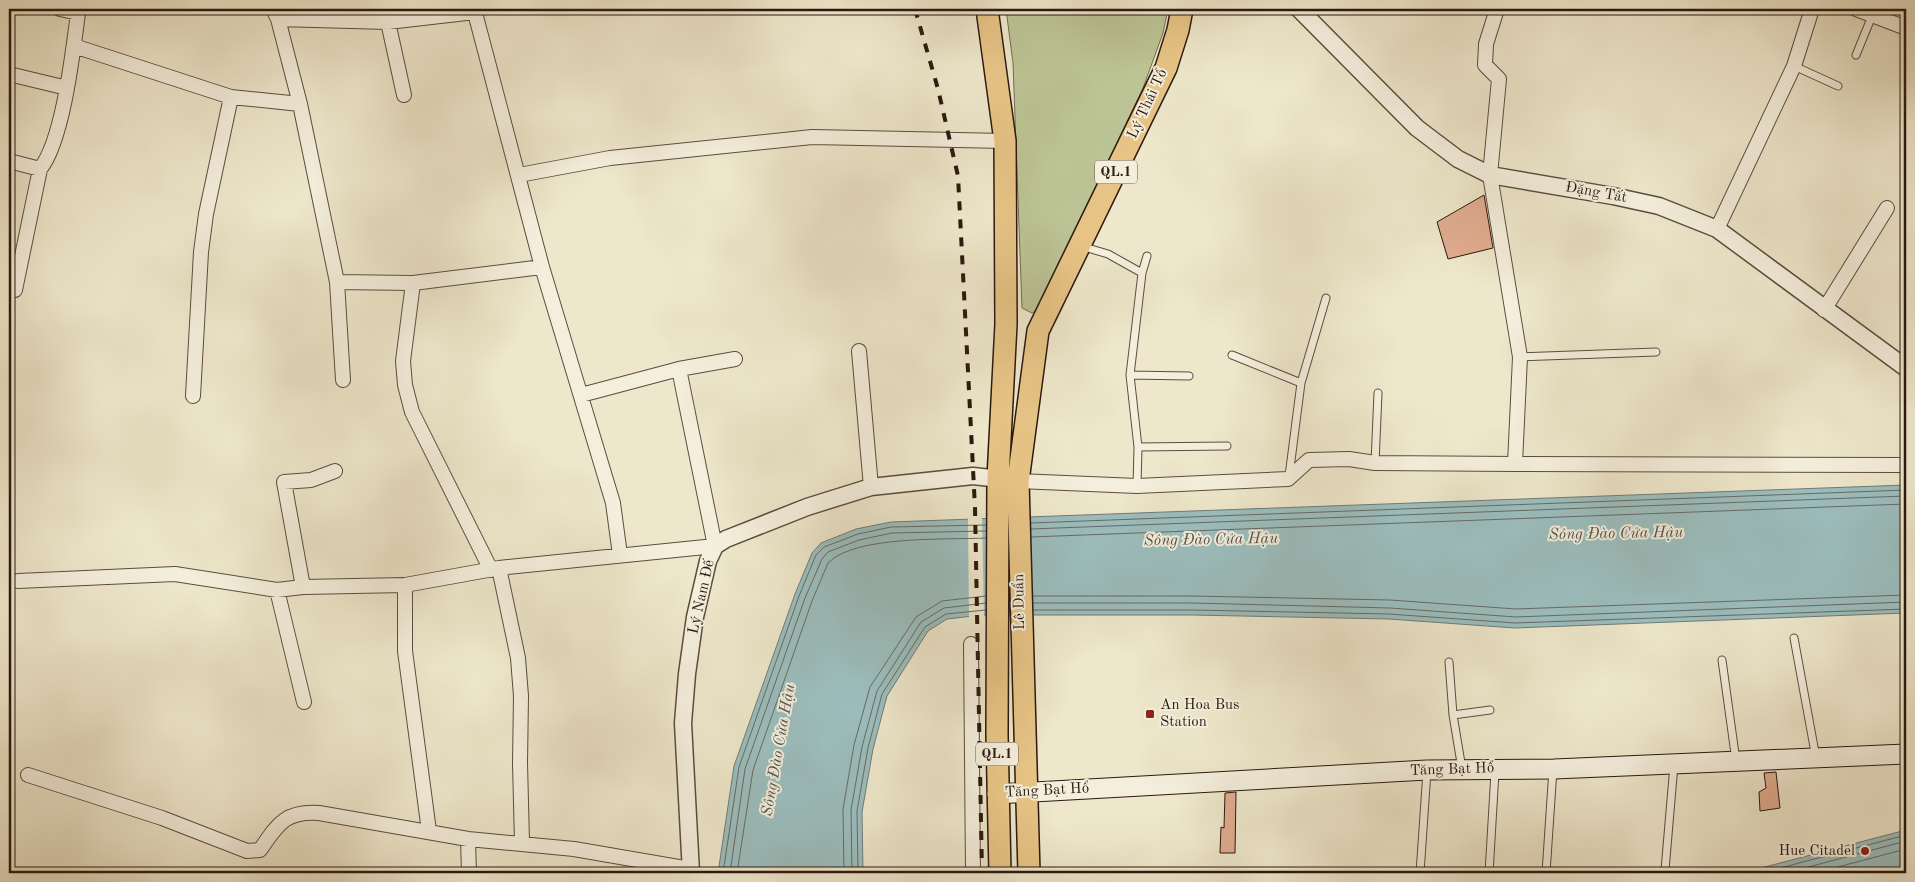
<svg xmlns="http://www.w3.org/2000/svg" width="1915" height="882" font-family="'Old Standard TT',serif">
<rect width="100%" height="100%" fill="#eee7cb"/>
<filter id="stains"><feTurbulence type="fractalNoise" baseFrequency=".004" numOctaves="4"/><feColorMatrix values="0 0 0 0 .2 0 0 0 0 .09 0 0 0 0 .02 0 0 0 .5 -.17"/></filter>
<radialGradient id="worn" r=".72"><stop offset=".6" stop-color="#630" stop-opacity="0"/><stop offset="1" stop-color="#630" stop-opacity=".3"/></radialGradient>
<path fill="#bcc495" stroke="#746e52" d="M1006,9H1168L1163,33L1143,88L1039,309L1032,313L1022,308L1013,63Z"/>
<path fill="#9cbebe" stroke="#6f7c78" d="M1906,485V613L1515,628L1389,619L1192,615H982L947,619L928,631L887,696L873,749L862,812L863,873H718L734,766L795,594L812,553L821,543L856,529L891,522Z
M1906,830V873H1742Z"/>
<path fill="#eee7cb" d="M982,517L984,617L969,619L968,518Z"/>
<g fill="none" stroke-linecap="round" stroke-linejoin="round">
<path stroke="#646b66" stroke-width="1" d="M1031,523L1906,490
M1031,529L1906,496
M1031,537L1906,504
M1033,596H1192L1390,600L1516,609L1906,595
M1033,603H1192L1390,608L1516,617L1906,602
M1033,610H1192L1389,614L1515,623L1906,609
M723,873L739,767L799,596L816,555L824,547L858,534L891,527L986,525
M730,873L745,769L805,598L822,559L828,552L859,540L892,533L986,531
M737,873L753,770L812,601L828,563C855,535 947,540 986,538
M844,873L843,809L854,745L870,687L916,617L942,601L986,596
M852,873L851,810L862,747L877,691L921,622L944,608L986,603
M858,873L857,811L868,748L882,694L925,627L946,614L986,610
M1761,873L1906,835
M1786,873L1906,841
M1815,873L1906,849"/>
</g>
<path fill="#e1ac90" stroke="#2b180f" d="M1484,195L1493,248L1448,259L1437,222Z
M1776,772L1780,808L1760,811L1759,792L1766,788L1764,773Z
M1236,792L1235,853H1220L1221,827L1224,828L1225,793Z"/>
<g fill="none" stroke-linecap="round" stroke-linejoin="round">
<g stroke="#5c4c3e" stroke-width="9">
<path id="service" d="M1856,55L1872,16
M1794,66L1838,86
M1081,246L1108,254L1142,273
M1232,355L1301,383
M1520,357L1656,352
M1130,375L1189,376
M1138,447L1227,446
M1375,463L1378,393
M1289,476L1301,383L1326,298
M1137,486L1138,447L1130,375L1142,273L1147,256
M1794,638L1816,758
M1722,660L1736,761
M1449,662L1453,715L1462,769
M1453,715L1490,710
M1665,870L1674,765
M1420,873L1427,771
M1489,873L1495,772
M1546,873L1553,769"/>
</g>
<g stroke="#5c4c3e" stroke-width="16">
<path id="minor" d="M273,9L278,19L300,104L337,282L413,283L542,267
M474,9L542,267L613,503L620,555
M1497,9L1486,44L1485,65L1499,79L1490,175L1520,357L1515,464
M1856,9L1906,28
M278,19L388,22L475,12
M388,22L404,95
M74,46L231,97L300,104
M9,74L67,88
M9,161L40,169
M519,175L610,158L812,137L1005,141
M1717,229L1794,66L1812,9
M337,282L343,380
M413,283L403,361L405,385L412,412L491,570
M15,290L40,169C63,141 73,51 78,13L60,9
M1824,310L1887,208
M859,351L871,487
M581,395L679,369L735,359
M193,396L201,252L206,214L231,97
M1018,481L1137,486L1288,479L1309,460L1349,459L1375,463L1515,464L1906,465
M499,568L518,658L521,696L520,763L522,842
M18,581L175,574L277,590L303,587L405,585L499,568L715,546L679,369
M405,585V651L429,831
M303,587L284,482L311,480L335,471
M277,590L304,702
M971,644L973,873
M28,775L162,818L247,851L260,850C278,824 285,811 319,813L468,839L574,849L690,869
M468,839L469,873"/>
</g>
<g stroke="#5c4c3e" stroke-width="19">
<path id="tertiary" d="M1299,9L1417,128L1458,159L1490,175L1613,196L1659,206L1717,229L1906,368
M691,873L683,723L687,674L695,617L708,561L715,546L726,539L807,507L871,487L973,476L1009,480"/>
</g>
<g stroke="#2b180f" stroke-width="21">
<path id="secondary" d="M997,794L1427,770L1554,769L1906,754"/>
</g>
<g stroke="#2b180f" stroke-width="24">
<path id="primary" d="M987,9L1005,141L1006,324L998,478L997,735L1000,873
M1029,873L1018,481L1038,331L1166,68L1178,30L1182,9"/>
</g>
<use href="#service" stroke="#f4efdd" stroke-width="7"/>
<use href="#minor" stroke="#f4efdd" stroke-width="14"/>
<use href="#tertiary" stroke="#f4efdd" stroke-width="16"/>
<use href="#secondary" stroke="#f4efdd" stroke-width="19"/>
<use href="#primary" stroke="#e7c486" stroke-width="21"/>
<path stroke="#2b180f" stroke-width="4" stroke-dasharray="9 9" stroke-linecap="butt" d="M915,9L938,89L958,176L975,508L982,873"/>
</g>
<g fill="#8f2418" stroke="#f4efdd" stroke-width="2">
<rect x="1145" y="709" width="10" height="10" rx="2.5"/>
<circle cx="1865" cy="851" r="5"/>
</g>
<g text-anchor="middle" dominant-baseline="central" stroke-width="4" stroke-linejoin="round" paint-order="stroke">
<g fill="#f4efdd" stroke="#67584d" stroke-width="1">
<rect x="1095" y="160.5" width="42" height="23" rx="4"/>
<rect x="976" y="742.5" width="42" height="23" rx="4"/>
</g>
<g font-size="14" font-weight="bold" fill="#2b180f">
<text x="1116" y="172">QL.1</text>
<text x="997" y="754">QL.1</text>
</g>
<g font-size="15" fill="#2b180f" stroke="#f4efdd">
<text transform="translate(1148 104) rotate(-65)">Lý Thái Tổ</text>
<text transform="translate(1596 193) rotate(10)">Đặng Tất</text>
<text transform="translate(702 597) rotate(-77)">Lý Nam Đế</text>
<text transform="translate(1020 602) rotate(-91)">Lê Duẩn</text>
<text transform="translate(1452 770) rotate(-2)">Tăng Bạt Hổ</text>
<text transform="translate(1047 791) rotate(-3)">Tăng Bạt Hổ</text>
</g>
<g font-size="15" fill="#2b180f" stroke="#f4efdd" text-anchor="start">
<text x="1160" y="705">An Hoa Bus<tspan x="1160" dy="17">Station</tspan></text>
<text x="1855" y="851" text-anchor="end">Hue Citadel</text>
</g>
<g font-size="16" font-style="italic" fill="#53524c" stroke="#f4efdd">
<text transform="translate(1616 534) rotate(-1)">Sông Đào Cửa Hậu</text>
<text transform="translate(1211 540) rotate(-1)">Sông Đào Cửa Hậu</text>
<text transform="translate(779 750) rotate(-80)">Sông Đào Cửa Hậu</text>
</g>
</g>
<rect width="1915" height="882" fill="none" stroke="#eee7cb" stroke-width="30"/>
<rect x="10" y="10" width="1895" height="862" fill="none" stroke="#2b180f" stroke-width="2.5"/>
<rect x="15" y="15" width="1885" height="852" fill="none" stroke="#2b180f"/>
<rect width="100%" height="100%" filter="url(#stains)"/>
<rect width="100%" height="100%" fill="url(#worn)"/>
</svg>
